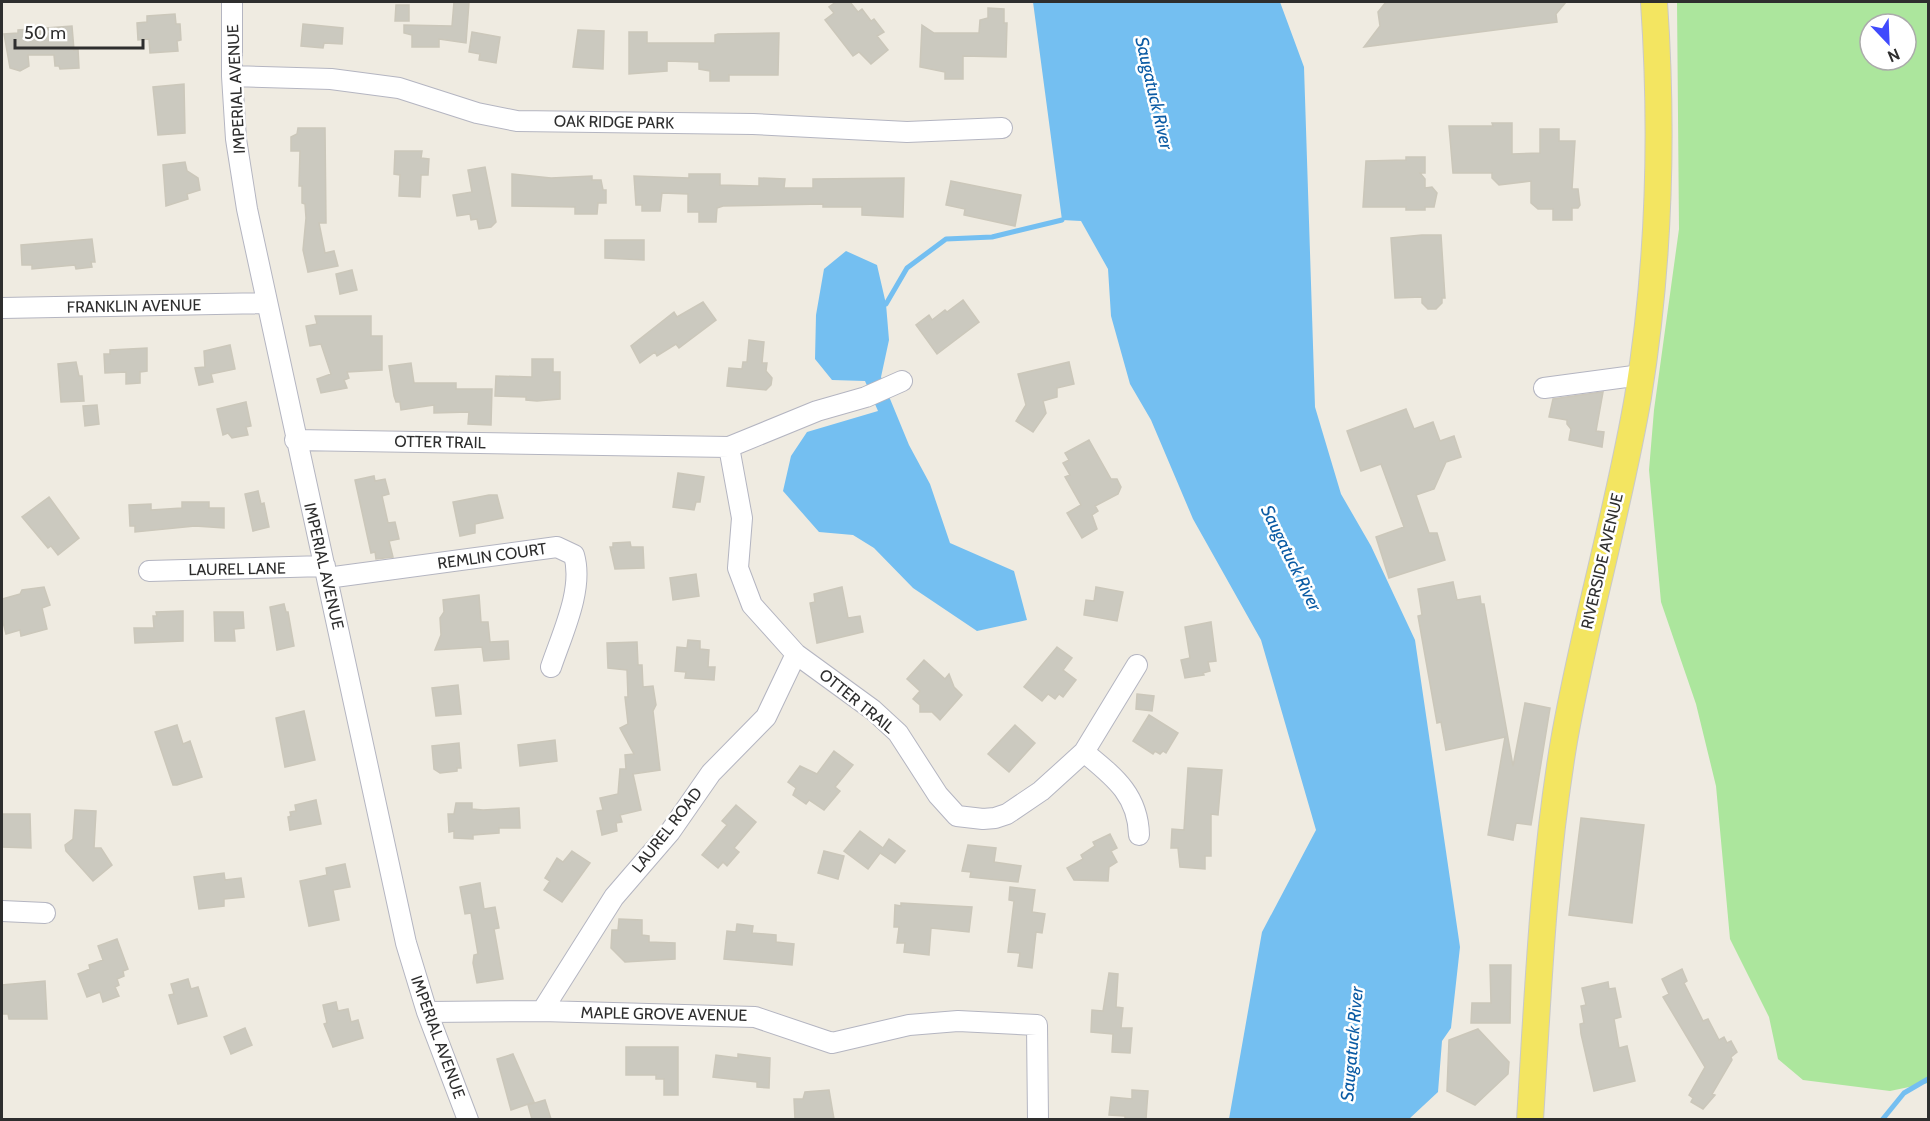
<svg xmlns="http://www.w3.org/2000/svg" width="1930" height="1121" font-family="Cabin,sans-serif">
<rect width="100%" height="100%" fill="#efebe1"/>
<path fill="#ace69d" fill-rule="evenodd" d="M1677,2H1928V1083L1890,1091L1803,1080L1778,1059L1769,1017L1730,939L1716,786L1696,704L1661,602L1649,470L1654,410L1679,229ZM1870,24H1906V60H1870Z"/>
<path fill="#74bff1" d="M1033,2H1280L1304,67L1315,407L1341,494L1371,546L1415,640L1460,947L1451,1028L1442,1041L1438,1092L1409,1119H1229L1262,932L1316,830L1261,640L1193,519L1151,420L1130,384L1111,316L1108,269L1081,221L1062,220Z
M846,251L877,265L886,304L889,340L881,377L909,445L930,484L950,543L1014,571L1027,620L977,631L913,588L874,548L853,535L819,532L783,491L791,456L807,432L878,411L865,381L832,380L815,359L816,315L824,269Z"/>
<g fill="none" stroke-linecap="round" stroke-linejoin="round">
<path stroke="#74bff1" stroke-width="5" d="M886,304L907,268L946,239L992,237L1062,220
M1882,1120L1904,1093L1928,1079"/>
</g>
<path fill="#cbc9bf" stroke="#cbc7ba" stroke-width="1.5" d="M454,2H469L466,43L439,39V47H412V35L404,33V25L452,26Z
M836,2H850L858,12L862,9L871,21L874,19L884,32L877,36L888,50L871,64L859,52L853,56L825,20L834,13L829,7Z
M1386,2H1566L1556,14L1557,22L1364,47L1380,26L1378,12Z
M396,5H409V21H395Z
M988,8L1004,9V23H1007L1006,57L963,56V79H945V72L920,67L922,25L934,33H979L980,20L988,18Z
M175,14L176,24H180L181,40L177,41L178,51L150,53L149,39L138,40L137,23L147,22V16Z
M303,24L343,28L342,44L324,43L323,48L301,46Z
M72,26L74,50L78,49L79,68L60,69L59,66H55L54,55H28L29,66L20,71L10,68L4,34L18,33V30Z
M578,30L604,31L603,69L573,67Z
M472,32L500,37L496,63L479,60L480,54L469,52Z
M629,32H647V43H715V35L718,34L779,33L778,75H729V81H710V71L699,69V62L667,61V71L629,74Z
M184,84L185,133L158,135L153,87Z
M1492,123H1512V154L1540,153V129H1559V141H1575L1572,189H1578L1580,205L1578,208H1572V220H1553V209H1538L1531,203V181L1499,185L1492,178V173H1453L1449,126H1493Z
M298,128H325L326,223H319L325,253L334,251L338,266L308,272L303,250L306,218L305,204L302,203V186H299L300,151H291V137L297,134Z
M395,151H422L421,158L429,159L428,175H421L420,197L399,196L400,175L394,174Z
M1406,157H1425V173H1420L1425,179V188L1432,187L1437,193L1434,207H1425V210H1406V207H1363L1366,161L1406,160Z
M185,162L187,171L198,178L200,190L187,194L188,199L166,206L163,165Z
M485,167L496,222L491,227L479,229L477,219L471,220L470,214L457,216L453,195L472,192L468,170Z
M512,174L551,178L592,176V180H601L603,190H606V203H598L597,214H575V207L512,206Z
M689,174H720V185L759,186V178L785,179L784,188H813V179L904,178L903,217L862,215V207H823V204L723,206L717,208L716,222H699V212H688V194L662,193L660,211H642V205H636L634,176L689,178Z
M951,181L1021,195L1015,226L964,215L965,209L946,205Z
M1422,235H1441L1445,298H1442V303L1436,309H1428L1422,303V297L1395,298L1391,238Z
M92,239L95,262H91L92,267L76,269L75,265L32,269V265H22L21,245Z
M605,240H644V260L605,258Z
M352,270L357,290L340,294L336,274Z
M963,300L979,322L937,354L916,325L929,315L932,320L945,310L947,312Z
M703,302L716,320L679,348L676,344L657,356L655,352L640,363L631,346L674,312L677,317Z
M315,316H371V336H382V370L347,372L349,378L344,380L347,388L321,393L317,379L331,374L321,344L310,346L306,326L317,324Z
M749,340L764,342L762,363H767L766,371L772,378L771,385L766,390L727,386L729,368L742,369L743,362H747Z
M230,345L235,369L211,374L213,382L199,385L195,368L205,367L204,351Z
M147,348V371L140,372V383L126,384V372L105,373L104,354H110V350Z
M532,359H553V372H560V399L537,401L526,400V397L495,396L496,376L532,377Z
M76,362L79,376H82L84,401L61,402L58,364Z
M1069,362L1074,384L1057,388V397L1043,401L1046,413L1033,432L1016,421L1026,405L1018,374Z
M411,363L414,383H456V389H492L491,425L468,424L469,412L434,413V405L401,410L400,402H396L394,396L389,366Z
M1603,392L1596,431L1604,432L1602,447L1569,440L1571,429L1567,424V420L1549,417L1553,399Z
M246,402L251,426L246,427L248,435L232,438L228,433L223,435L217,409Z
M97,405L99,424L85,426L83,406Z
M1406,409L1414,429L1433,422L1440,441L1454,436L1461,457L1446,462L1434,489L1416,495L1429,533H1437L1445,560L1389,578L1376,537L1404,527L1381,464L1361,471L1347,431Z
M1089,440L1111,479H1117L1121,487L1118,494L1095,506L1098,511L1092,515L1097,529L1082,538L1067,513L1081,505L1065,477L1070,475L1063,463L1069,460L1065,453Z
M678,473L704,477L700,502H696L694,510L673,507Z
M374,476L375,481L385,479L389,494L382,496L388,523L395,522L399,539L389,541L393,557L376,559L375,552L371,553L355,480Z
M258,491L261,504L264,503L269,527L253,531L245,494Z
M489,495H497L503,518L475,524V533L460,536L453,502Z
M49,497L79,538L58,555L51,546L48,548L22,517Z
M182,502H209V508H224V528L195,526L135,532V526H130L129,505L151,504V510L182,508Z
M630,542L631,547H643L644,568L615,569L610,547H613V543Z
M696,574L699,596L673,600L670,578Z
M1453,582L1457,600L1480,596L1481,604H1484L1513,766L1525,703L1550,708L1531,825L1516,823L1513,840L1488,835L1505,737L1446,750L1441,722L1437,723L1418,616L1422,615L1418,589Z
M44,587L50,605L42,608L47,629L21,636L20,630L6,634L2,618V599L20,594L22,590Z
M842,587L848,618L860,616L863,632L817,643L810,603L815,602L814,594Z
M1096,587L1123,592L1117,621L1084,615L1086,600L1094,601Z
M479,595L481,622H488L490,642L508,641L509,659L484,661L482,647L435,650L441,635L440,618L444,612L443,600Z
M284,604L286,612H288L294,646L277,650L270,607Z
M183,611V641L135,643L134,628H154L153,616H157L156,612Z
M214,612H243L244,628L234,629L235,641H215Z
M1211,622L1216,661L1208,662L1210,671L1203,673L1204,675L1185,678L1181,660L1190,658L1185,627Z
M688,640L700,641V649L709,650L708,667H715L714,680L685,678L686,672L675,671L677,647L687,648Z
M637,642L638,665H642L643,687L653,686L656,705L653,711L660,770L633,774L641,810L620,815L622,822L616,823L617,831L602,835L597,811L603,810L600,798L618,794L620,769H626L625,755L634,754L620,728L628,724L625,697H628L627,670L608,668L607,643Z
M1057,647L1072,658L1063,670L1076,680L1063,697L1059,694L1055,699L1048,694L1042,701L1024,687Z
M924,660L945,679L949,674L954,687L962,695L940,720L932,712H920V705L913,699L920,691L907,679Z
M458,685L461,714L436,716L432,688Z
M1137,694L1154,696L1152,711L1136,709Z
M304,711L315,760L285,767L276,718Z
M1149,715L1178,733L1166,753L1163,751L1160,754L1155,751L1153,754L1133,741Z
M177,725L183,744L190,741L202,777L177,785H173L155,732Z
M1015,725L1035,743L1009,772L988,754Z
M555,740L557,761L520,766L518,745Z
M459,743L461,768H457V771L440,773L434,769L432,746Z
M834,751L853,765L835,787L840,791L824,810L809,800L806,804L793,795L796,788L788,782L800,766L817,774Z
M1188,768L1222,770L1218,815L1211,814V856H1205V869L1180,867L1178,848H1171L1172,829L1184,830Z
M316,800L321,824L290,830L288,817L291,816L290,812L296,811L295,805Z
M456,803H472V809L483,810L519,808L520,828H499V833L473,835V839L454,838V831L449,832L448,814H454Z
M736,805L756,822L734,848L739,852L727,866L723,862L718,868L702,855L727,825L722,821Z
M75,810L96,811L94,848H101L112,865L93,881L66,851L65,845L73,839Z
M2,814H30L31,848L2,847Z
M1581,818L1644,825L1632,923L1569,915Z
M860,831L883,848L889,839L905,851L895,863L880,853L868,869L844,851Z
M1110,834L1117,848L1111,851L1117,862L1109,867L1108,881L1074,880L1067,868L1083,859L1081,855L1095,846L1093,842Z
M968,845L996,848L994,862L1021,866L1018,882L970,877L971,872L962,871Z
M572,851L590,863L562,902L544,890L550,881L545,878L557,858L563,862Z
M824,851L844,856L838,879L818,873Z
M345,864L350,887L333,890L339,920L309,926L300,881L327,875L326,868Z
M224,873L225,880L241,878L244,897L224,899V906L199,909L194,877Z
M480,883L484,909L495,907L499,928L494,929L503,979L477,983L473,963L474,955L478,954L471,913L465,914L460,887Z
M1010,887L1035,890L1032,912L1045,914L1042,933L1036,932L1032,968L1018,966L1020,953L1008,952L1014,901L1009,900Z
M901,903L972,907L969,932L931,928L929,955L904,952L905,943H897L899,927H894L895,905L901,906Z
M619,919L642,920V935L649,936V942L675,943V959L625,962L611,948L612,930H618Z
M737,924L753,926L752,933L776,935V942L794,944L792,965L724,959L727,931L736,932Z
M117,939L128,969L123,971L124,976L117,979L119,985L115,987L119,996L103,1002L100,992L87,997L78,974L90,969L89,965L103,960L98,946Z
M1490,965H1511L1510,1023H1471L1472,1003H1491Z
M1682,969L1687,981L1684,983L1703,1021L1708,1019L1719,1040L1724,1037L1727,1043L1731,1041L1737,1052L1731,1057L1732,1060L1712,1094L1715,1095L1703,1109L1691,1102L1693,1098L1689,1095L1705,1067L1663,997L1669,994L1662,979Z
M1109,973L1118,974L1116,1007L1123,1008L1121,1028H1132L1130,1053L1112,1052L1113,1034L1091,1032L1092,1010L1103,1011Z
M188,979L191,989L198,987L207,1016L178,1024L169,995L174,994L171,984Z
M45,981L47,1019H9L8,1014H2V985Z
M1608,982L1609,989L1615,988L1621,1017L1614,1019L1619,1048L1627,1046L1635,1081L1594,1091L1581,1034L1580,1024L1584,1023L1581,1006L1586,1005L1582,988Z
M336,1002L338,1011L348,1009L351,1022L358,1020L363,1038L333,1047L324,1024L327,1023L323,1005Z
M245,1028L252,1045L231,1054L224,1037Z
M1478,1029L1509,1062L1508,1074L1475,1105L1447,1091L1449,1040Z
M626,1047H678V1095H664V1079H656V1075H626Z
M513,1054L534,1102L511,1110L497,1059Z
M738,1054L770,1058L769,1088L757,1087V1082L713,1077L716,1055L738,1058Z
M829,1090L834,1119H795L794,1099H803L805,1092Z
M1132,1090L1148,1091L1146,1119H1125V1116L1109,1115L1111,1097L1132,1099Z
M545,1100L551,1119H532L528,1105Z"/>
<g fill="none" stroke-linecap="round" stroke-linejoin="round">
<g stroke="#b4b5c1" stroke-width="22">
<path id="minor" d="M232,2V76L236,139L247,209L406,943L427,1012L468,1120
M232,76L331,79L399,88L477,113L517,121L753,124L907,132L1002,128
M2,308L266,303
M1544,388L1641,375
M295,440L729,447L817,411L866,397L902,381
M729,447L742,518L738,568L752,605L796,654L873,710L898,733L938,795L957,816L983,819L995,818L1007,814L1041,791L1084,752L1137,665
M149,571L325,566
M327,578L557,547L574,555C584,589 562,634 551,667
M1084,752C1113,776 1138,794 1139,835
M2,911L45,913
M542,1011L614,897L670,832L711,773L766,717L796,654
M427,1012L542,1011L755,1017L832,1043L909,1025L958,1021L1037,1025L1038,1120"/>
</g>
<g stroke="#c9c9c9" stroke-width="28">
<path id="major" d="M1530,1120C1538,993 1543,866 1564,741C1584,626 1618,513 1638,397C1659,268 1663,133 1654,2"/>
</g>
<use href="#minor" stroke="#fff" stroke-width="20"/>
<use href="#major" stroke="#f3e561" stroke-width="26"/>
</g>
<g text-anchor="middle" dominant-baseline="central" stroke-width="5" stroke-linejoin="round" paint-order="stroke">
<g font-size="16" fill="#2e2e2e" stroke="#fff">
<text transform="translate(236 89) rotate(-93)">IMPERIAL AVENUE</text>
<text transform="translate(614 122) rotate(1)">OAK RIDGE PARK</text>
<text transform="translate(134 306) rotate(-1)">FRANKLIN AVENUE</text>
<text transform="translate(440 442) rotate(1)">OTTER TRAIL</text>
<text transform="translate(492 556) rotate(-8)">REMLIN COURT</text>
<text transform="translate(1602 561) rotate(-77)">RIVERSIDE AVENUE</text>
<text transform="translate(324 566) rotate(77)">IMPERIAL AVENUE</text>
<text transform="translate(237 569) rotate(-1)">LAUREL LANE</text>
<text transform="translate(857 701) rotate(39)">OTTER TRAIL</text>
<text transform="translate(667 830) rotate(-52)">LAUREL ROAD</text>
<text transform="translate(664 1014) rotate(1)">MAPLE GROVE AVENUE</text>
<text transform="translate(438 1037) rotate(70)">IMPERIAL AVENUE</text>
</g>
<g font-size="18" font-style="italic" fill="#0b5ba4" stroke="#fff">
<text transform="translate(1154 93) rotate(77)">Saugatuck River</text>
<text transform="translate(1291 558) rotate(64)">Saugatuck River</text>
<text transform="translate(1352 1044) rotate(-85)">Saugatuck River</text>
</g>
</g>
<rect width="1930" height="1121" fill="none" stroke="#2e2e2e" stroke-width="6"/>
<g transform="translate(1888 42) rotate(157)"><circle r="28" fill="#ffffff" stroke="#ababab" stroke-width="1.5"/>
<path d="M0-4.5L10 22L0 15L-10 22Z" fill="#404afd"/>
<text y="-9" font-size="16" font-weight="bold" text-anchor="middle" fill="#2e2e2e">N</text>
</g>
<path d="M15 39v9h128v-9" fill="none" stroke="#2e2e2e" stroke-width="3"/>
<text x="24" y="39" font-size="18" fill="#2e2e2e" stroke="#ffffff" stroke-width="4.5" paint-order="stroke">50 m</text>
</svg>
